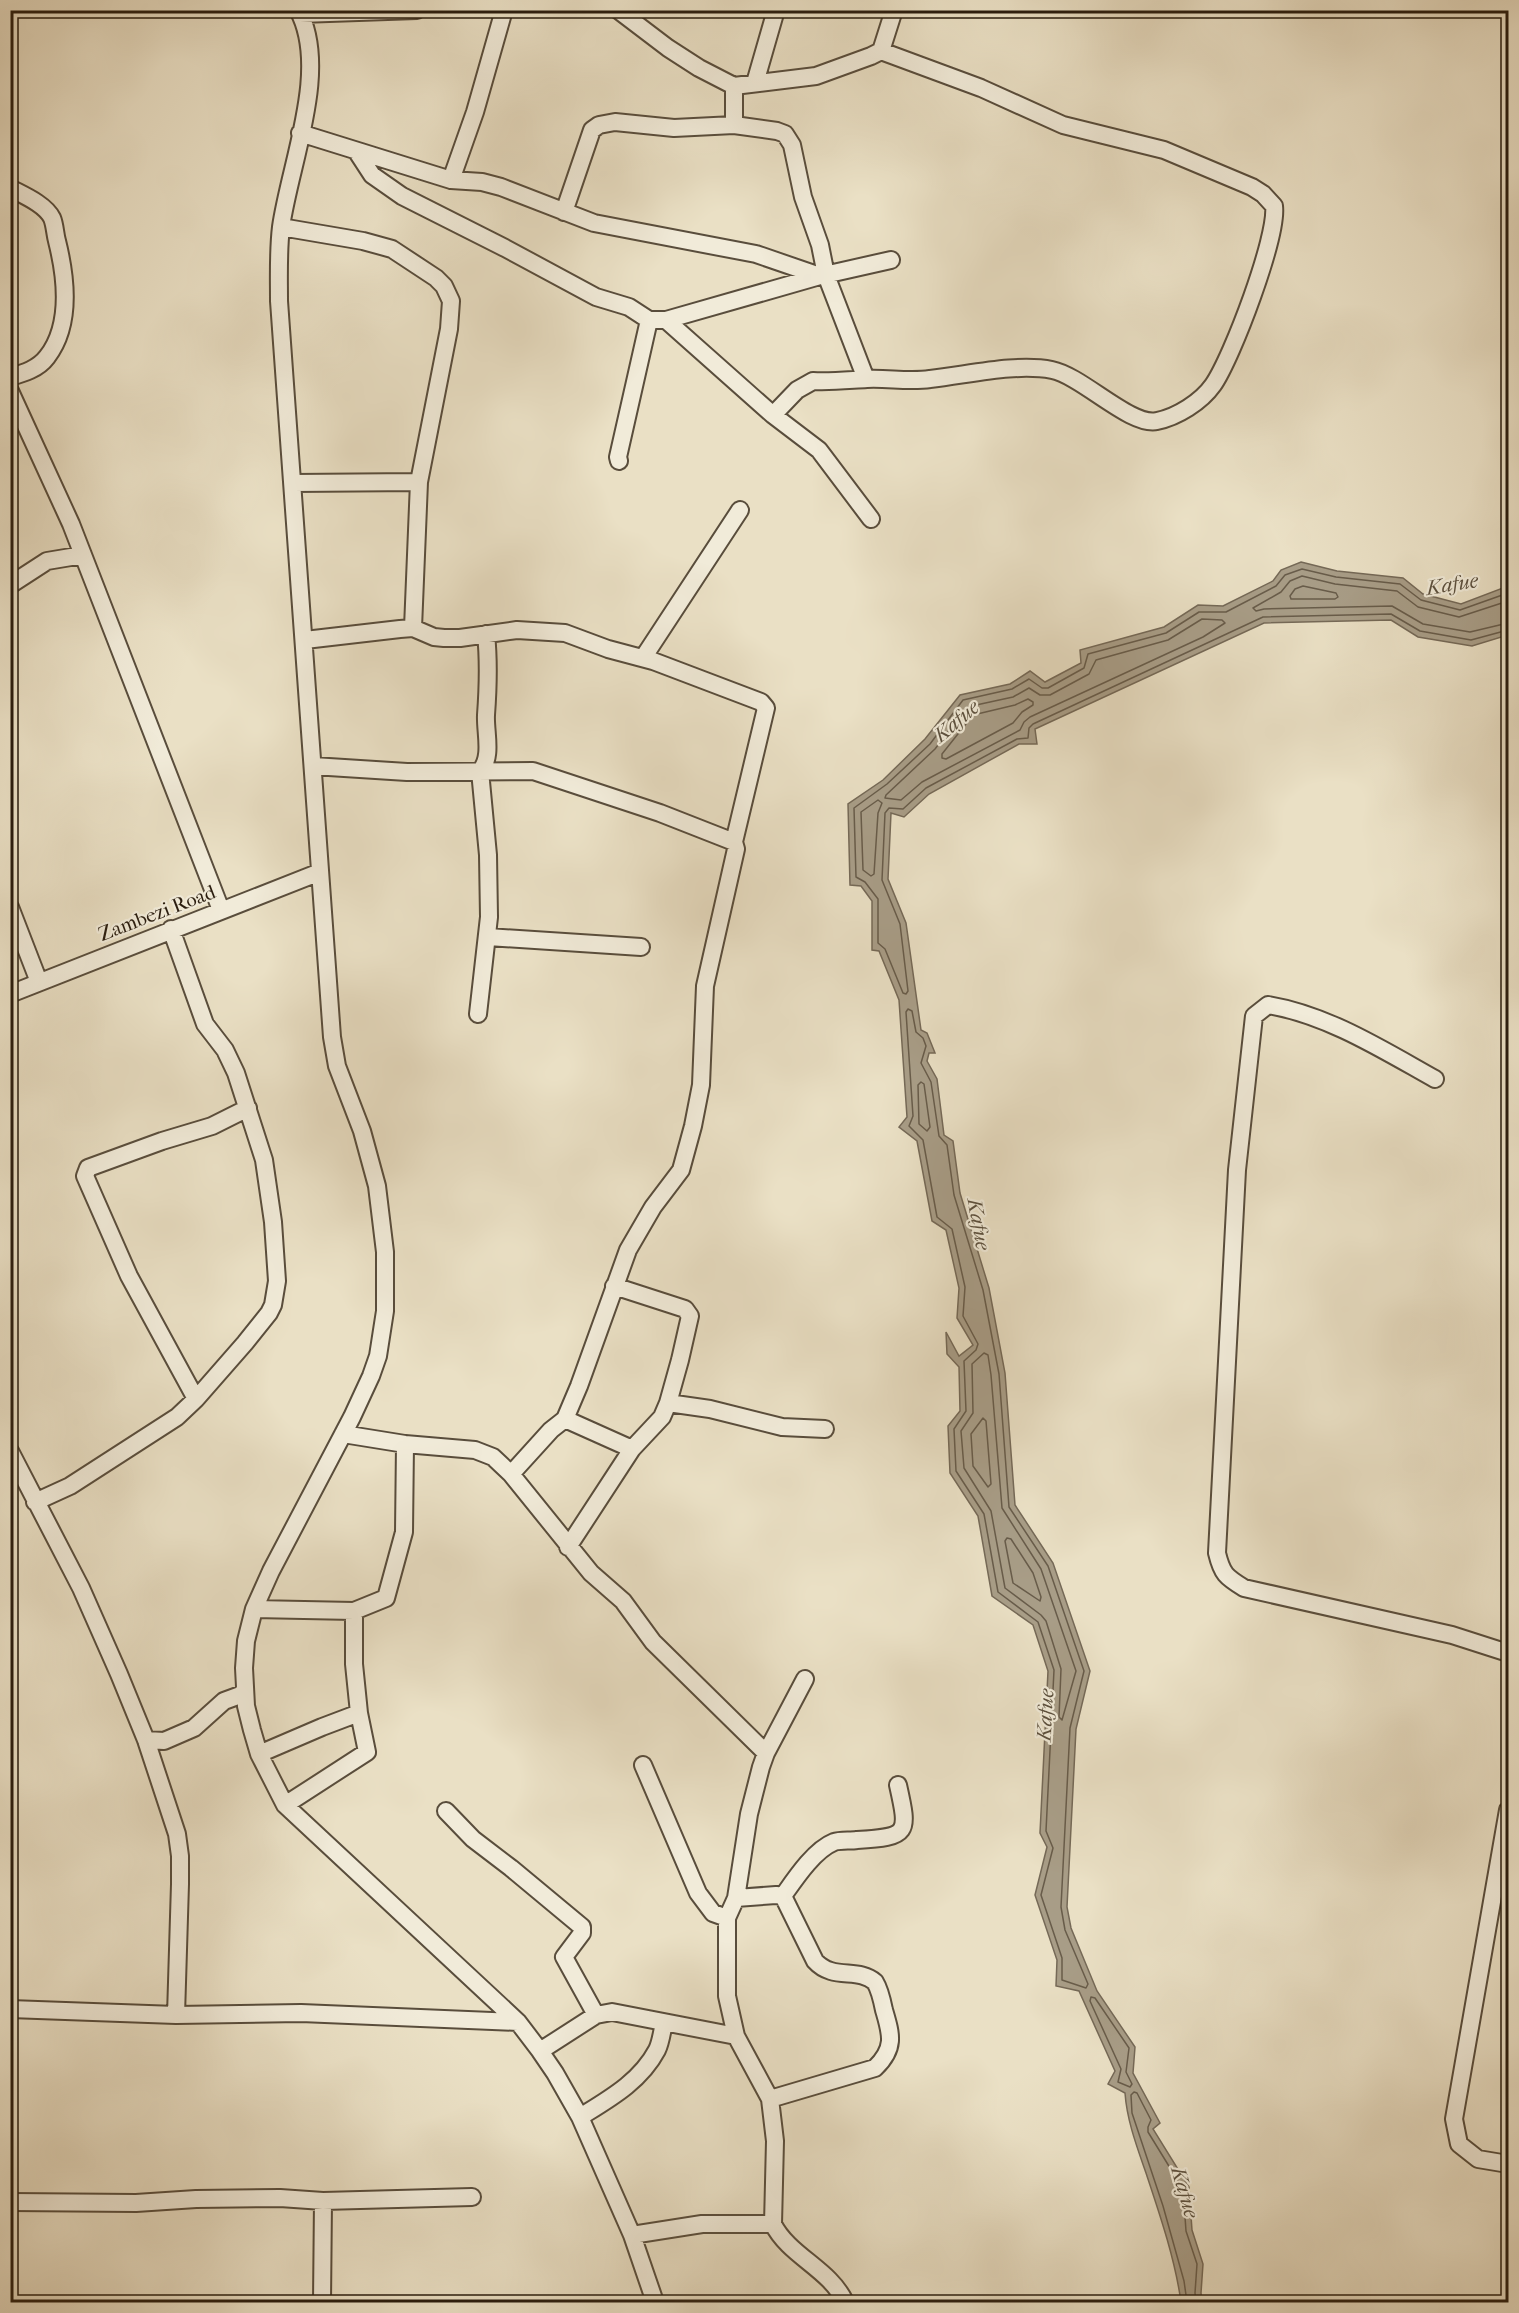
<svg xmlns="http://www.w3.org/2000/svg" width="1519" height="2313" font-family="'IM FELL French Canon',serif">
<rect width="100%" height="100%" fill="#eae0c5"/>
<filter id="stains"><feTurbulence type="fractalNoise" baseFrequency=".00333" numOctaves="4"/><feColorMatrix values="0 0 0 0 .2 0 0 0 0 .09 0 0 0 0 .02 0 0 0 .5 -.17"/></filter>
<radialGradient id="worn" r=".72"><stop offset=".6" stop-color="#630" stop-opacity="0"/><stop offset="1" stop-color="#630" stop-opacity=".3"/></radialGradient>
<path fill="#a89d87" stroke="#756957" stroke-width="1.5" d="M1301,562L1337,571L1403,578L1423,594L1461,604L1508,586V635L1472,646L1418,637L1391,620L1264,623L1035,729L1037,744H1019L929,794L904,817L891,813L888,879L906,923L921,1030L927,1033L935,1053H929L927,1061L937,1079L944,1135L953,1141L960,1193L989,1288L1005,1373L1015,1505L1053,1563L1090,1671L1076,1729L1067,1907L1071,1928L1097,1991L1135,2047L1133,2073L1160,2123L1153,2129L1189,2187L1192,2230L1203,2264L1201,2293L1202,2302H1181C1175,2259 1160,2215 1146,2173C1137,2147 1127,2121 1125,2093L1108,2084L1115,2071L1079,1991L1056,1986L1057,1960L1035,1895L1047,1847L1040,1833L1048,1671L1033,1625L992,1596L978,1516L950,1473L948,1426L960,1411L959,1367L947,1354L946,1332L959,1356L973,1345L957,1318L959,1288L946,1230L932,1221L917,1141L899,1127L907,1117L899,1000L879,951L872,950V901L861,886L850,885L848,804L883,780L925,739L960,695L1010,684L1030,671L1045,682L1081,663L1080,650L1164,627L1198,605L1223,606L1273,581L1281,570Z"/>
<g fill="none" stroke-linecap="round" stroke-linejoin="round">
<path stroke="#685c4a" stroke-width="1.5" d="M1303,586L1336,593L1338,597L1335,599H1291L1290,596L1295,589Z
M1508,593L1460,610L1421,600L1400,584L1336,577L1302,569L1285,575L1276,586L1226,612H1199L1166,633L1088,654L1084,668L1048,688H1042L1029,679L1012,689L963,700L930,744L887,784L854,808L856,877L865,882L878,899V943L885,949L903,993L906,994L908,991L900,924L882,880L885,813L889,808L903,809L926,788L1017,739L1028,738L1029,728L1033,724L1263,617L1391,614L1420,631L1471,640L1508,630
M1508,601L1459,617L1418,607L1397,591L1335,584L1302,576L1290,581L1281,592L1253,608L1256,611L1264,609L1392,606L1423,624L1470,632L1508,623
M1202,619L1222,620L1225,623L1203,637L1030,717L1024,722L1020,730L922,782L901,800L885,798L886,795L935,749L967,707L1013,697L1029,688L1040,695H1050L1089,674L1096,660L1168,640Z
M1028,699L1033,702V705L1022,712L1013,723L946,759L942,758V754L973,715L1015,705Z
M878,800L882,803L878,813L874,874L871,876L863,870L861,812Z
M908,1009L912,1011L916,1032L923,1038L926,1046L921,1063L931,1082L939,1136L947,1145L954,1195L983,1290L999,1374L1009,1507L1048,1566L1084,1671L1070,1728L1061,1907L1065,1930L1088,1984L1086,1988L1062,1980V1958L1041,1895L1053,1848L1046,1831L1054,1670L1038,1622L998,1592L984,1514L956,1471L954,1429L966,1411L964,1361L976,1350L978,1344L963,1316L965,1287L952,1229L937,1217L923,1140L909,1126L913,1116L906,1012Z
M921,1082L924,1084L930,1127L927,1131L919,1124L918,1085Z
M984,1353L988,1355L991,1375L1002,1508L1041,1569L1076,1671L1062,1720L1059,1717L1061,1669L1046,1621L1041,1615L1005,1588L991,1511L964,1468L961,1431L973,1413L972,1364Z
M983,1418L986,1421L991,1484L988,1487L973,1466L971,1434Z
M1007,1538L1011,1539L1033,1573L1041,1597L1040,1601L1013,1583L1005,1541Z
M1091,1997L1095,1998L1129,2048L1126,2072L1132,2084L1130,2087L1118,2082L1121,2069L1090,2001Z
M1187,2302L1184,2281L1163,2206L1132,2113L1131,2095L1134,2092L1137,2093L1151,2120L1148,2127V2132L1183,2189L1186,2231L1197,2264L1195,2293L1196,2302"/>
<g stroke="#594d3c" stroke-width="20">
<path id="minor" d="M298,10C330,69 290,163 281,227C278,251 279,276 279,301L332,1037L337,1066L362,1131L377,1186L385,1252V1311L378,1356L371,1376L352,1417L271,1571L254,1609L246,1641L244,1668L246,1706L252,1730L259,1754L285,1805L518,2022L540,2051L555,2073L580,2117L632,2235L655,2302
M618,10L668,48L699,68L734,86L816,76L871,56L881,51L894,10
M300,14L417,10
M755,83L776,10
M734,125V86
M300,133L451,180L482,182L501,187L594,223L756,254L820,276
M357,152L372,175L402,196L505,248L596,297L629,307L649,320H666L820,276L891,260
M451,180L475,112L504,10
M10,188C23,195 45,204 52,218C55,225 55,234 57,241C66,277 72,325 47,357C38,369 24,373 10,377
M564,212L592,130L599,125L615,122L674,128L734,125L777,131L785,134L792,145L803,197L820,245L826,275L866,379
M281,227L363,241L392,249L436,278L444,286L451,301L449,329L419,482L413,628
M666,320L773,415L819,450L871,519
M10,391L71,524L221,910
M773,415L797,390L813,381C831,382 849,380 867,379C888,378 910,382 930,379C968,375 1015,363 1052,370C1082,376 1131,427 1157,421C1177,417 1201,402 1213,385C1232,358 1278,236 1274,206L1263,194L1252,187L1164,150L1063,125L981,88L881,51
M619,461L618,457L649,320
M293,483L419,482
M10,585L47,561L83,555
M305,640L400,629L413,628L434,637L444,638H460L517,630L565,633L608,649L653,661L761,702L766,708L734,842L736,849L705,986L701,1085L693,1126L681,1170L653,1207L628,1250L579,1386L565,1419L551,1430L511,1474
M643,658L740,510
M313,766L407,772L533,771L660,813L734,842
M10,907L39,982
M488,937L641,947
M10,994L320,872
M478,1014L489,917L488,855L480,771C493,757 485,732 486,715C488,688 489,662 486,634
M1435,1079C1383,1050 1328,1015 1268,1005L1254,1016L1237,1170L1217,1553C1222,1574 1226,1577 1244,1588L1452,1635L1508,1653
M196,1399L129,1276L85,1176L88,1168L162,1141L212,1126L248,1108
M668,1403L710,1409L782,1427L825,1429
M565,1419L632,1449
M343,1434L405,1444L475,1450L493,1457L511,1474L591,1573L623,1601L653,1642L766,1753
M10,1451L81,1588L119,1674L146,1740L177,1834L180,1856V1884L176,2015
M35,1502L70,1486L177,1417L196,1399L245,1343L269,1313L273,1305L277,1281L273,1222L264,1160L236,1073L225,1050L205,1024L171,929
M568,1547L632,1449L662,1417L668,1403L680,1360L690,1316L685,1309L614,1286
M254,1609L354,1611L386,1598L404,1532L405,1444
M146,1740L164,1741L194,1728L224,1701L243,1694L244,1690
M259,1754L322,1727L359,1713
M643,1765L698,1893L713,1913L727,1918
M285,1805L367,1752L359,1713L354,1664V1611
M1508,1810L1454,2119L1459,2144L1478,2159L1508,2164
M446,1811L473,1839L511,1868L582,1927V1933L564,1957L596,2015
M783,1896C795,1879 814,1850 834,1842C840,1840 850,1841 857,1840C909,1837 909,1834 898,1785
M736,1898L776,1895L783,1896L815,1961C833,1981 858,1967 875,1982C880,1990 882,2000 884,2010C891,2034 896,2048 875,2068L770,2099
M10,2009L176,2015L301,2013L518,2022
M736,2036L770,2099L775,2141L773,2224
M540,2051L596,2015L612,2012L736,2036L727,1996V1918L736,1898L749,1814L761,1767L766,1753L805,1679
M580,2117C609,2099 640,2082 657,2050C661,2042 662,2031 664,2023
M10,2202L136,2203L196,2199L280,2198L323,2201L472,2197
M632,2235L702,2224H773C789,2256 830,2269 845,2302
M322,2302L323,2201"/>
</g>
<use href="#minor" stroke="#f1ebd9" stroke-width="16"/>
</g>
<g text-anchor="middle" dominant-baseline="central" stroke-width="4.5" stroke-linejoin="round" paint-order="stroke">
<g font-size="20" fill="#291c0e" stroke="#f1ebd9">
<text transform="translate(157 913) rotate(-21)">Zambezi Road</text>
</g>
<g font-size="21" font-style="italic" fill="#5c503e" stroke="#f1ebd9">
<text transform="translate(1452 584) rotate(-9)">Kafue</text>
<text transform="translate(956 721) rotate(-40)">Kafue</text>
<text transform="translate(979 1224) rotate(80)">Kafue</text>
<text transform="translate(1045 1715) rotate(-87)">Kafue</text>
<text transform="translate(1185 2192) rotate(74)">Kafue</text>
</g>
</g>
<rect width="1519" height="2313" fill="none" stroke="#eae0c5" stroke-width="36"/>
<rect x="12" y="12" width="1495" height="2289" fill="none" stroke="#291c0e" stroke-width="3"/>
<rect x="18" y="18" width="1483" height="2277" fill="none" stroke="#291c0e" stroke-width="1.5"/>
<rect width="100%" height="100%" filter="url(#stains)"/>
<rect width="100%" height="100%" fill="url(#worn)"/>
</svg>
